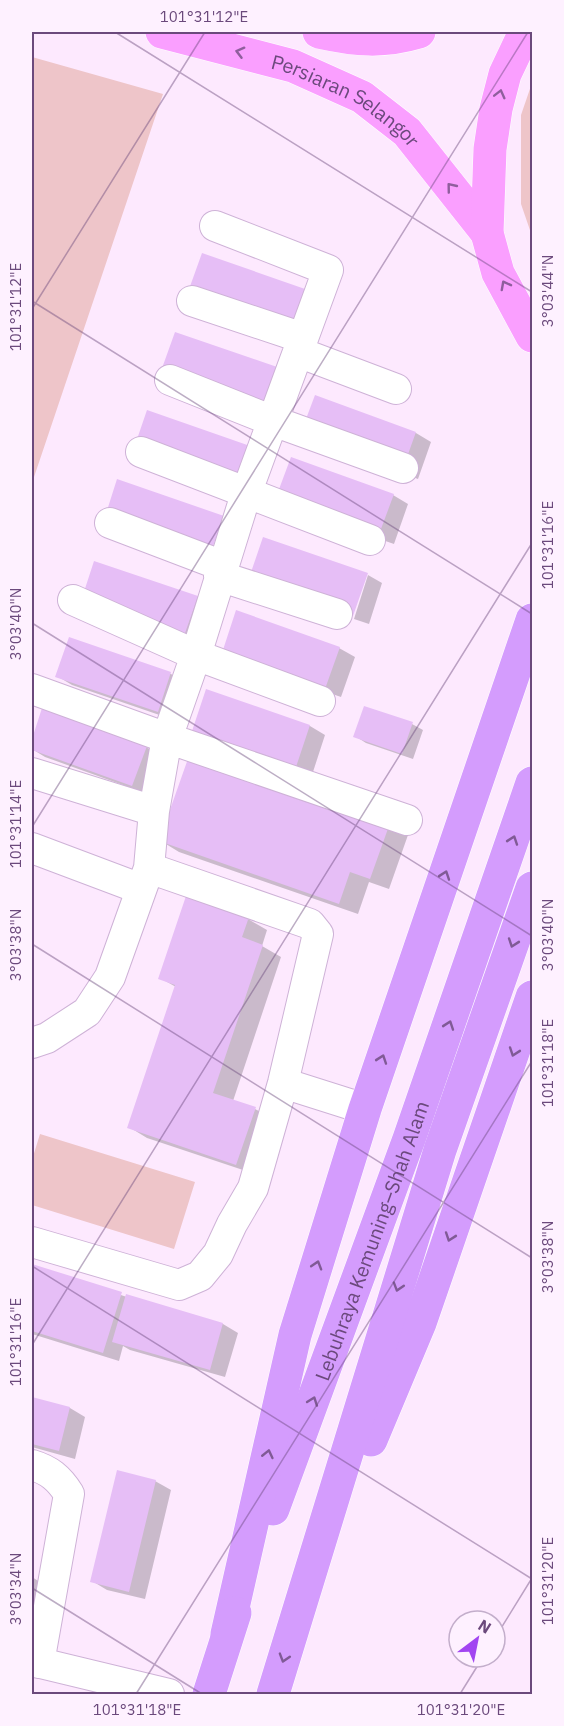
<svg xmlns="http://www.w3.org/2000/svg" width="564" height="1726" font-family="'IBM Plex Sans',sans-serif">
<rect width="100%" height="100%" fill="#fde9fe"/>
<path fill="#eec5c9" d="M32,57L163,94L32,483Z
M532,83V236L521,204V115Z
M40,1134L195,1182L174,1249L32,1205V1160Z"/>
<path fill="#0003" d="M416,433L431,442L418,479L318,443Z
M393,495L408,504L394,544L293,509Z
M368,575L382,583L369,624L354,619Z
M197,597L213,606L200,644L98,609Z
M70,639L171,674L186,683L174,720L72,685L57,676Z
M339,648L355,657L341,697L239,662Z
M207,691L310,726L325,735L312,775L209,740Z
M43,710L146,747L161,756L148,794L45,757L32,749Z
M412,724L423,730L413,759L366,743L355,736Z
M389,824L408,835L389,889L369,882L358,914L179,852L161,841Z
M248,919L267,930L262,946L281,957L233,1101L255,1109L274,1119L255,1174L147,1138L129,1127L176,987L160,978Z
M32,1266L127,1297L223,1324L238,1333L225,1377L130,1350L123,1346L119,1361L32,1334Z
M32,1398L70,1408L85,1417L75,1459L32,1447Z
M155,1481L171,1490L145,1599L107,1590L92,1581Z
M32,1577L43,1584L32,1622Z"/>
<path fill="#e6bef6" d="M202,253L305,289L291,329L188,292Z
M175,332L280,368L266,408L161,371Z
M315,395L416,432L402,471L300,435Z
M147,410L253,447L240,484L134,448Z
M291,457L394,494L378,537L275,500Z
M117,479L224,516L209,557L104,520Z
M263,537L368,573L353,616L248,581Z
M94,561L198,596L184,636L81,601Z
M236,610L340,647L325,689L222,653Z
M69,637L171,672L158,712L55,677Z
M206,689L310,725L296,767L192,731Z
M364,706L413,722L402,754L353,737Z
M42,708L147,746L132,786L32,750V739Z
M190,753L390,823L370,879L350,872L339,904L159,841Z
M186,896L249,917L242,937L263,945L213,1093L256,1107L236,1165L127,1128L175,985L158,979Z
M32,1264L122,1292L103,1353L32,1331Z
M126,1294L223,1323L210,1370L112,1342Z
M32,1397L70,1407L59,1451L32,1444Z
M117,1470L156,1480L129,1592L90,1582Z"/>
<g fill="none" stroke-linecap="round" stroke-linejoin="round">
<g stroke="#ceb2d7" stroke-width="32">
<path id="minor" d="M192,301L303,338
M298,352L396,389
M170,380L273,421L403,468
M141,452L370,540
M110,523L223,566
M219,576L337,614
M73,600L196,655L320,701
M32,689L167,738L407,820
M32,773L154,811
M32,848L141,889
M32,1043L47,1038L87,1012L110,977L149,868L154,811L167,738L196,655L246,494L328,270L215,226
M283,1083L365,1109
M32,1242L179,1285L200,1276L218,1254L232,1224L253,1188L283,1083L318,934L310,924L149,868
M32,1465C49,1470 59,1478 69,1494L39,1663
M32,1661L169,1694"/>
</g>
<g stroke="#fff" stroke-width="34">
<g id="major">
<path id="s1" d="M162,32L293,66L362,97L407,132L487,233"/>
<path d="M319,32C356,40 382,43 419,32"/>
<path d="M525,32L505,74L496,109L490,149L487,233L498,273L532,336"/>
</g>
</g>
<g stroke="#fff" stroke-width="34">
<g id="highway">
<path d="M371,1440L420,1323L532,997"/>
<path id="s2" d="M273,1509L409,1139L532,783"/>
<path d="M227,1634L295,1335L365,1109L532,620"/>
<path d="M209,1694L235,1613"/>
<path d="M273,1694L440,1150L532,888"/>
</g>
</g>
<use href="#minor" stroke="#fff" stroke-width="30"/>
<use href="#major" stroke="#fa9fff" stroke-width="33"/>
<use href="#highway" stroke="#d49cfd" stroke-width="33"/>
</g>
<defs><path id="oneway-chevron" d="M-2-3.5L2.5 0L-2 3.5" fill="none" stroke-width="1.6" stroke-linecap="round" stroke-linejoin="round" transform="scale(1.5)"/></defs>
<g stroke="#8f5e9d">
<use href="#oneway-chevron" transform="translate(240 52) rotate(-165)"/>
<use href="#oneway-chevron" transform="translate(500 94) rotate(-76)"/>
<use href="#oneway-chevron" transform="translate(451 187) rotate(-129)"/>
<use href="#oneway-chevron" transform="translate(505 285) rotate(-118)"/>
</g>
<g stroke="#805a96">
<use href="#oneway-chevron" transform="translate(513 840) rotate(-71)"/>
<use href="#oneway-chevron" transform="translate(445 875) rotate(-71)"/>
<use href="#oneway-chevron" transform="translate(513 943) rotate(109)"/>
<use href="#oneway-chevron" transform="translate(449 1025) rotate(-71)"/>
<use href="#oneway-chevron" transform="translate(514 1052) rotate(109)"/>
<use href="#oneway-chevron" transform="translate(382 1059) rotate(-71)"/>
<use href="#oneway-chevron" transform="translate(450 1237) rotate(109)"/>
<use href="#oneway-chevron" transform="translate(317 1265) rotate(-73)"/>
<use href="#oneway-chevron" transform="translate(398 1287) rotate(107)"/>
<use href="#oneway-chevron" transform="translate(313 1401) rotate(-70)"/>
<use href="#oneway-chevron" transform="translate(268 1454) rotate(-77)"/>
<use href="#oneway-chevron" transform="translate(284 1658) rotate(107)"/>
</g>
<path fill="none" stroke="#6b497c" stroke-width="1.5" stroke-opacity="0.45" d="M115,32L532,292M32,301L532,614M32,309L205,32M32,623L532,936M32,827L528,32M32,944L532,1258M32,1266L532,1579M32,1345L532,543M32,1588L202,1694M495,1638L532,1578M136,1694L532,1061M460,1694L483,1657"/>
<g text-anchor="middle" dominant-baseline="central" stroke-width="5" stroke-linejoin="round" paint-order="stroke">
<g font-size="20" fill="#6b497c" stroke="#fef1ff">
<text stroke="none"><textPath href="#s1" startOffset="198">Persiaran Selangor</textPath></text>
<text stroke="none"><textPath href="#s2" startOffset="286">Lebuhraya Kemuning–Shah Alam</textPath></text>
</g>
</g>
<rect width="564" height="1726" fill="none" stroke="#fef1ff" stroke-width="66"/>
<g transform="translate(477 1639) rotate(32)"><circle r="28" fill="#fef1ff" stroke="#c3aecb" stroke-width="1.5"/>
<path d="M0-4.5L10 22L0 15L-10 22Z" fill="#a245f1"/>
<text y="-9" font-size="16" font-weight="bold" text-anchor="middle" fill="#6b497c">N</text>
</g>
<rect x="33" y="33" width="498" height="1660" fill="none" stroke="#6b497c" stroke-width="2"/>
<g font-size="15" text-anchor="middle" fill="#6b497c">
<text x="204" y="22">101°31'12"E</text>
<text transform="translate(548 291) rotate(-90)" y="5">3°03'44"N</text>
<text transform="translate(16 307) rotate(-90)" y="5">101°31'12"E</text>
<text transform="translate(548 545) rotate(-90)" y="5">101°31'16"E</text>
<text transform="translate(16 624) rotate(-90)" y="5">3°03'40"N</text>
<text transform="translate(16 824) rotate(-90)" y="5">101°31'14"E</text>
<text transform="translate(548 935) rotate(-90)" y="5">3°03'40"N</text>
<text transform="translate(16 945) rotate(-90)" y="5">3°03'38"N</text>
<text transform="translate(548 1063) rotate(-90)" y="5">101°31'18"E</text>
<text transform="translate(548 1257) rotate(-90)" y="5">3°03'38"N</text>
<text transform="translate(16 1342) rotate(-90)" y="5">101°31'16"E</text>
<text transform="translate(548 1581) rotate(-90)" y="5">101°31'20"E</text>
<text transform="translate(16 1589) rotate(-90)" y="5">3°03'34"N</text>
<text x="137" y="1715">101°31'18"E</text>
<text x="461" y="1715">101°31'20"E</text>
</g>
</svg>
